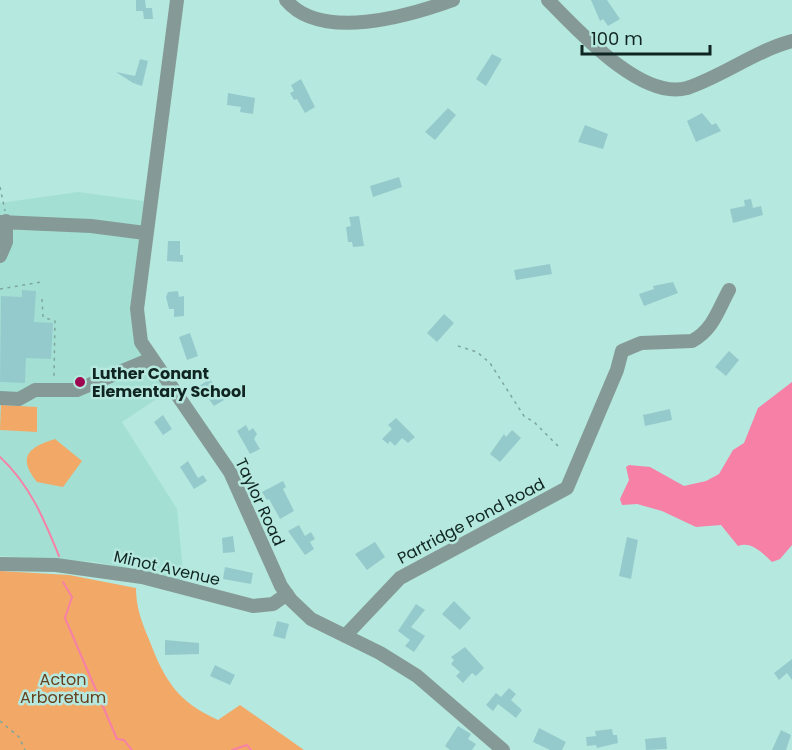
<svg xmlns="http://www.w3.org/2000/svg" width="792" height="750" font-family="Poppins,sans-serif">
<rect width="100%" height="100%" fill="#b5e8de"/>
<path fill="#a3e0d3" d="M78,192L144,201L130,311L136,342L167,392L122,422L177,509L184,581L95,562L0,556V203Z"/>
<path fill="#f2a867" d="M1,405L37,407V432L0,430Z
M55,439L82,461L63,487L37,482C16,456 30,447 55,439Z
M0,571L69,575L136,588C136,608 142,623 150,642C165,681 178,702 218,720L240,705L304,750H0Z"/>
<path fill="#f680a6" d="M792,382V545L780,559L772,562C762,553 752,541 738,546L721,525L696,527L662,511L637,504L622,505L620,499L629,480L626,467L629,465L650,467L684,486L706,481L719,474L733,450L744,443L758,408Z"/>
<g fill="none" stroke-linecap="round" stroke-linejoin="round">
<path stroke="#f680a6" stroke-width="2" d="M0,457C30,485 44,519 59,556
M63,582L72,597L65,618L117,739L124,740L132,750
M232,750L247,745L251,750"/>
</g>
<path fill="#95cacd" d="M136,0H145L146,8H152L153,19H144L143,11H136Z
M591,0H607L620,19L608,26L603,19L600,21Z
M492,54L502,59L486,86L476,79Z
M140,59L148,61L142,86L133,83L116,72L135,76Z
M301,79L315,107L305,113L297,99L294,100L290,93L294,91L291,85Z
M228,93L255,98L253,114L240,112L241,107L227,105Z
M448,108L456,115L435,140L425,132Z
M702,113L712,125L716,123L721,131L696,142L687,121Z
M585,125L608,134L603,149L578,142Z
M399,177L402,187L373,197L370,186Z
M751,199L753,208L761,206L763,215L733,223L730,209L745,206L744,200Z
M359,216L364,246L353,247L352,242H348L346,227L351,226L349,217Z
M168,241H180V255H183V262L167,261Z
M550,264L552,274L516,280L514,270Z
M673,282L678,293L644,306L639,294L654,289L653,286Z
M22,290L36,291L34,322L53,323L51,359L26,358L25,383L0,382L1,296L22,297Z
M178,291L179,297L184,296V316L174,317V309H169L166,297L168,292Z
M444,314L454,323L437,342L427,333Z
M190,333L198,356L187,360L179,337Z
M729,351L739,360L726,376L715,367Z
M210,379L224,400L214,406L199,386Z
M670,409L672,420L645,426L643,415Z
M163,415L172,429L163,435L154,422Z
M396,418L415,437L408,443L402,438L395,446L390,441L388,444L382,439L392,429L388,425Z
M246,425L249,431L253,428L257,434L254,439L260,449L250,454L237,431Z
M512,430L521,438L500,462L490,454L504,434L506,437Z
M188,461L198,478L203,475L207,481L194,489L180,467Z
M283,481L286,487L283,489L294,511L280,519L269,499L267,500L262,492Z
M299,525L305,536L311,532L315,539L310,542L314,549L305,555L288,531Z
M233,536L235,552L223,553L222,538Z
M627,537L638,540L631,579L619,576Z
M375,542L385,557L367,570L355,554Z
M225,567L253,573L251,584L223,579Z
M454,601L471,618L460,630L442,614Z
M416,604L425,610L411,627L425,636L414,652L405,646L410,640L398,631Z
M277,621L289,624L285,639L273,636Z
M165,640L199,643V654L165,655Z
M465,647L484,668L476,676L472,673L463,683L456,676L460,672L451,664L454,660L451,657Z
M792,659V680L787,673L779,680L774,673Z
M215,665L235,675L230,685L210,676Z
M509,688L516,694L511,700L522,710L516,718L498,704L493,711L486,705L496,693L501,697Z
M458,726L471,734L468,739L476,744L472,750H450L445,746Z
M539,728L566,742L562,750H550L533,742Z
M612,729L613,735H617L618,743L597,748L596,745L587,746L586,737L596,736L595,731Z
M781,730L791,735L786,750H772Z
M666,737L667,749L646,750L645,739Z"/>
<g fill="none" stroke-linecap="round" stroke-linejoin="round">
<path stroke="#7da69e" stroke-width="1.5" stroke-dasharray="3 4.5" stroke-linecap="butt" d="M0,187L5,211
M0,289L42,282
M42,299L43,317L55,321L54,377
M458,346L477,352L490,363L524,416L534,422L558,446
M0,721L19,737L25,750"/>
<path stroke="#859a96" stroke-width="14" d="M177,0L137,309L141,342L230,472L281,586L291,600L311,619L380,653L417,676L503,750
M286,0C321,42 409,16 453,0
M548,0C577,29 641,101 687,88C723,76 755,51 792,41
M0,222L91,226L145,233
M0,256L6,242V221
M0,398L19,399L35,390H77L151,359
M0,564L56,565L142,577L253,606L273,604L287,594
M345,636L400,578L567,488L617,370L622,351L641,343L692,341C713,330 718,310 729,290"/>
</g>
<circle fill="#9e0750" stroke="#b5e8de" stroke-width="2" cx="80" cy="382" r="6"/>
<g text-anchor="middle" dominant-baseline="central" stroke-width="5" stroke-linejoin="round" paint-order="stroke">
<g font-size="16" font-weight="bold" fill="#102521" stroke="#b5e8de" text-anchor="start">
<text x="92" y="373">Luther Conant<tspan x="92" dy="18">Elementary School</tspan></text>
</g>
<g font-size="16" fill="#102521" stroke="#b5e8de">
<text transform="translate(260 502) rotate(65)">Taylor Road</text>
<text transform="translate(471 521) rotate(-28)">Partridge Pond Road</text>
<text transform="translate(167 568) rotate(13)">Minot Avenue</text>
</g>
<g font-size="16" fill="#684220" stroke="#b5e8de">
<text x="63" y="679">Acton<tspan x="63" dy="18">Arboretum</tspan></text>
</g>
</g>
<path d="M582 45v9h128v-9" fill="none" stroke="#102521" stroke-width="3"/>
<text x="591" y="45" font-size="18" fill="#102521" stroke="#b5e8de" stroke-width="4.5" paint-order="stroke">100 m</text>
</svg>
